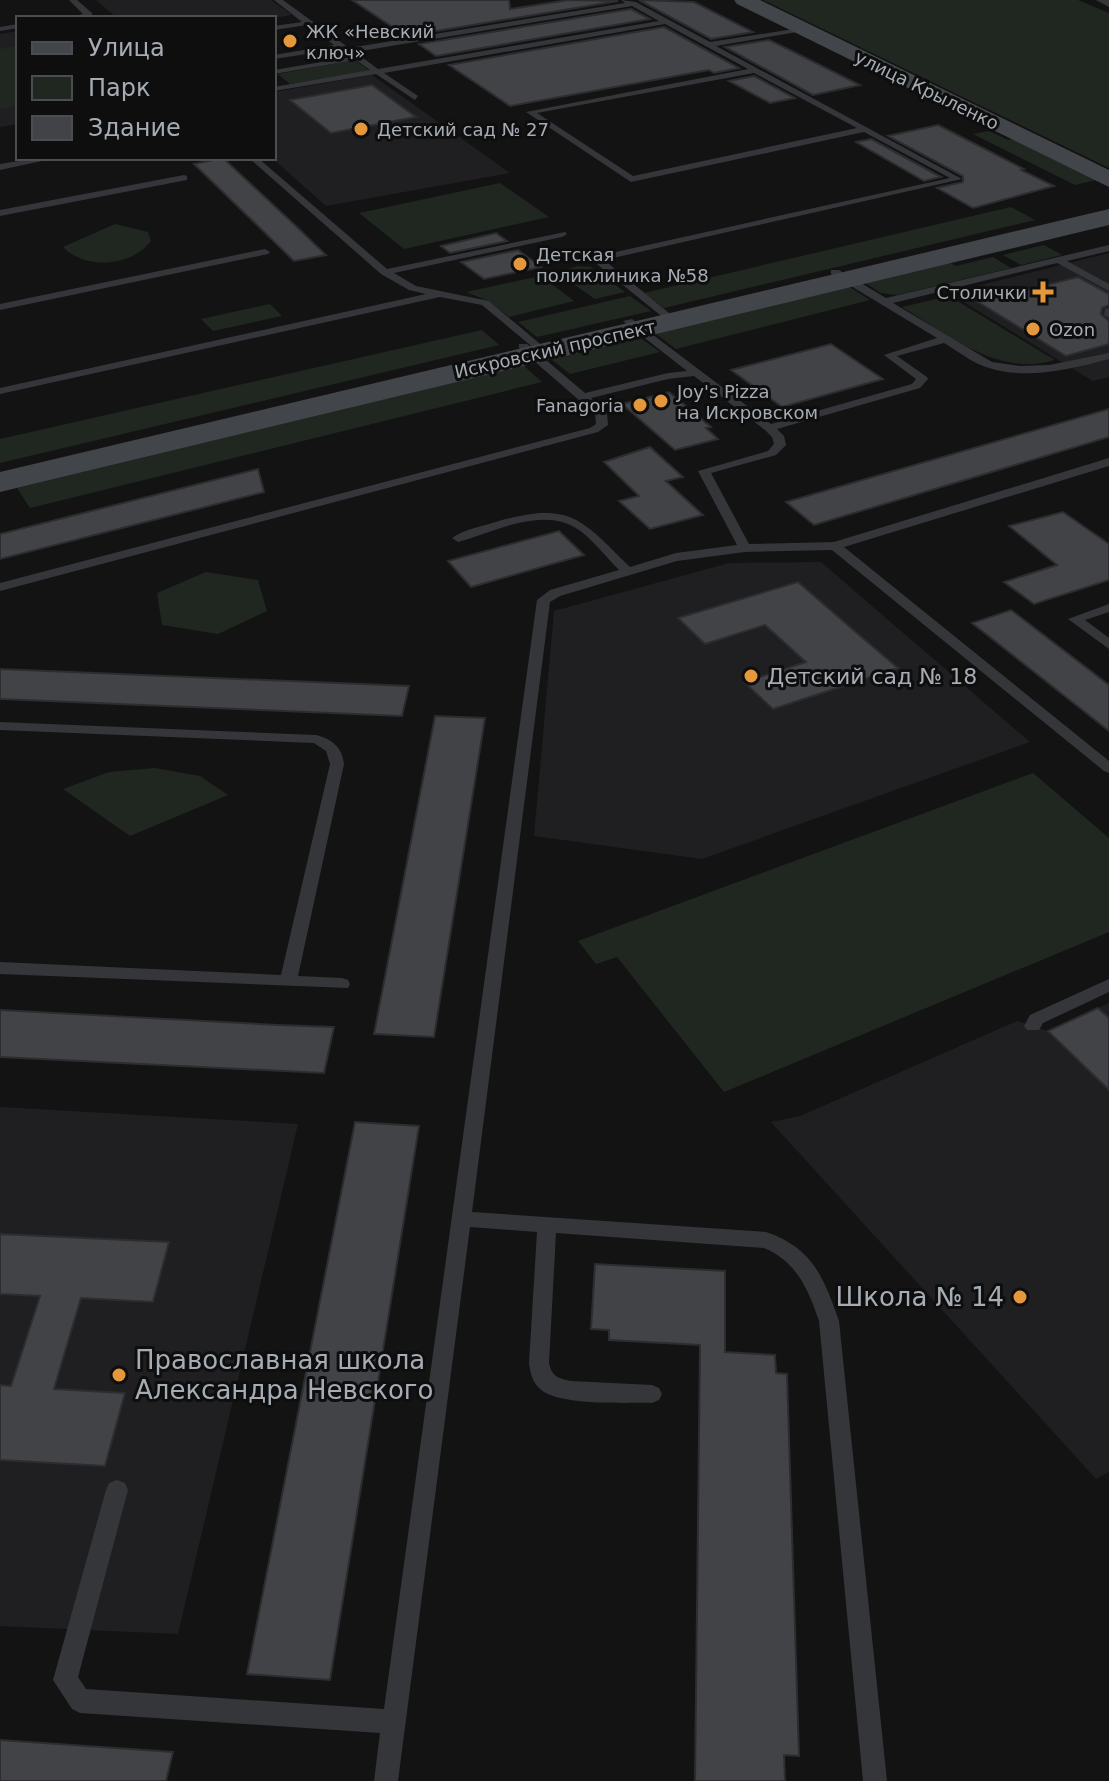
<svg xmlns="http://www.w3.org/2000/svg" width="1109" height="1781" font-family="'DejaVu Sans',sans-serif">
<rect width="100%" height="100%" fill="#131314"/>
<path fill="#1f1f21" d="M96,0H271L292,15L274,18H117Z
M18,31V124L0,127V34Z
M372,75L510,173L326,206L272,158L274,92Z
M1109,253V377L1093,381L949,293Z
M821,562L1030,742L702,859L534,836L554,611L729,563Z
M1109,1003V1472L1096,1479L771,1122L800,1116L1017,1021L1048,1031Z
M0,1107L298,1124L178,1634L0,1626Z"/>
<path fill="#202720" d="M763,0H1078L1109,13V168Z
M18,46V106L0,109V49Z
M355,60L370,71L290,84L278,74Z
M989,131L1008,140L1013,139L1096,180L1075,185L973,134Z
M500,183L549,217L404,249L359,213Z
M1011,207L1035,220L664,308L644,293Z
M115,224L148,232L151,241C132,267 85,270 63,247Z
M1044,245L1062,255L1021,265L1003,255Z
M993,257L1011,268L897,295L881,293L864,282L948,262L956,266Z
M578,266L591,267L625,292L595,299L563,277L564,270Z
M541,276L574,301L509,317L489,301L466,292Z
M848,286L870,300L676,349L655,333Z
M630,296L651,311L537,337L518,322Z
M949,296L1055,360C997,377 949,335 902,307Z
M270,304L282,316L213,331L201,319Z
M482,330L499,345L0,463V439Z
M639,337L660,352L570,374L551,359Z
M523,365L542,382L30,508L17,488Z
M206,572L258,580L267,611L218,634L162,625L157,593Z
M155,768L200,776L228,795L130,836L63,789L109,772Z
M1033,773L1109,838V932L724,1092L617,957L596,964L578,941Z"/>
<path fill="#424347" stroke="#2d2d30" stroke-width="2" d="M352,0H509L510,9L569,0L618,1L406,36Z
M639,0L694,2L753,32L711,39Z
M631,9L650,19L436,56L419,44Z
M664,27L739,68L714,73L709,70L510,106L449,65Z
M769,40L796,53L860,85L813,95L725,47Z
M754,76L795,98L770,103L729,81Z
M372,85L416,117L331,133L290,100Z
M938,125L1024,169L1021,170L1054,186L973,208L937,188L963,182V176L888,136Z
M871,139L941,177L924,181L856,142Z
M223,158L297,227L326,255L294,261L194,164Z
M496,233L507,241L450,253L441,246Z
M518,250L541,267L484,279L461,262Z
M1078,277L1109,294V305L1102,308L1101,314L1109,321V344L1066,356L978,302Z
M831,344L883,379L782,407L731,370Z
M669,392L711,427L706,428L718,439L675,450L622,404Z
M1109,409V437L814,525L786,502Z
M650,447L683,477L666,481L703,515L650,529L619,501L639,496L604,462Z
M258,469L264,492L0,559V534Z
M1063,512L1109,544V580L1034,604L1004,582L1057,565L1009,526Z
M559,531L584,555L471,587L448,561Z
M798,582L858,634L898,668L773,709L744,682L806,662L765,625L705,644L678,618Z
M1011,610L1109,685V731L972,623Z
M0,669L409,686L402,716L0,699Z
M435,716L485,718L434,1037L374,1034Z
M1098,1008L1109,1018V1090L1048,1031Z
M0,1010L278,1025L334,1027L324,1073L0,1057Z
M355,1122L419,1126L330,1680L247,1674Z
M0,1234L169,1242L153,1302L81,1298L54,1389L125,1393L105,1466L0,1460V1385L11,1386L40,1296L0,1294Z
M595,1264L725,1271V1352L775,1355L776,1373L787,1374L799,1756L784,1755L785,1781H695L700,1345L609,1340V1330L591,1329Z
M0,1740L173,1752L166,1781H0Z"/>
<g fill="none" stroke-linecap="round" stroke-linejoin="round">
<path fill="#343639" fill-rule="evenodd" d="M69,0H77L92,13V17L65,18L83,14Z
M274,0H283L349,48L625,3L621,0L636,2L710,42L806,27L803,31L716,46L962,179L604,260L679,321L670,323L593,261V257L950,178L864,132L631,182L526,112L748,69L665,24L384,73L418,96L415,100L376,74L274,91V87L370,70L356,60L274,74V70L351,57L339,49L274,59V55L334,45L307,25L274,30V26L302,22ZM632,6L659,21L378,69L355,52ZM754,73L857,128L633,176L537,113Z
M18,24V28L0,31V27Z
M37,158H56L0,170V164Z
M249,158H258L387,269L565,232L567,234L562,237L394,273L416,286L489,301L545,348L536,350L482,305L440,297L0,394V388L426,294L409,290L381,274Z
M184,175L187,176V180L0,216V210Z
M1109,245V251L1067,261L1109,284V291L1057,263L893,303L992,362L1019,366L1049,365L1109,353V359C1071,369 1028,380 989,368C973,364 958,351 944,343L897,356L927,377L928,379L920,388L777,429L784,436L786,445L776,455L711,473L749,544L834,542L1109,458V466L844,547L1109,761V773L1104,771L832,550L745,552L677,561L560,596L550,602L472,1212L766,1232C813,1248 824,1278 839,1321L887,1781H863L819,1321C808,1289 797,1262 764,1248L556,1233L549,1363C552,1377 558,1378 571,1381L652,1385L659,1388L662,1394L659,1400L652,1403C627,1402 555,1407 538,1387C532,1381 530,1371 529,1363L537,1232L470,1227L398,1781H374L380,1733L80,1713L72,1709L53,1680L106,1490L109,1483L117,1480L125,1483L128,1490L78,1677L86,1689L384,1709L537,600L550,590L619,570C606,557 594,541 579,530C544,505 494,532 458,542L452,538C464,529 484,526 499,521C571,501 581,519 630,567L676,553L737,545L698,471L768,451L774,444L772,437L765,430L694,376L668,379L591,398L607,413L608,425L598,432L0,591V583L590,428L596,424L595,414L519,348V344H527L585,393L668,373L687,371L623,321L632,319L771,424L912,384L916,379L884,355L937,338L831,274V270H839L886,298Z
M265,249L270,252L268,254L0,310V304Z
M1109,308V318L1104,315L1105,309Z
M1109,604V612L1085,620L1109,638V649L1068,619Z
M0,722L316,735C332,739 342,747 344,764L298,976L342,978L348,980L350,984L348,988L0,974V962L281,975L330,764L326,751L314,743L0,730Z
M1109,979V992L1043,1023L1039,1030H1027L1024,1026L1030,1015Z"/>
<path fill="#343639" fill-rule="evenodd" d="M1096,0H1109V7Z"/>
<path fill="#424549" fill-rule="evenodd" d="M734,0H760L1109,170V187L737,4Z
M1109,209V225L0,492V472Z"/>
</g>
<g fill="#e4983b" stroke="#0e0e0f" stroke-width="3">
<circle cx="290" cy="41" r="8"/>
<circle cx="361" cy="129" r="8"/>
<circle cx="520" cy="264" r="8"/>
<path d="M1039 280h8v8h8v8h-8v8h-8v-8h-8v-8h8z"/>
<circle cx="1033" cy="329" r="8"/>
<circle cx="661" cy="401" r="8"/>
<circle cx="640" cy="405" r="8"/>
<circle cx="751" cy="676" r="8"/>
<circle cx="1020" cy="1297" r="8"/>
<circle cx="119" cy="1375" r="8"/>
</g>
<g text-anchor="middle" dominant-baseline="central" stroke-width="6" stroke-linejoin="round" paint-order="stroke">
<g font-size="18" fill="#a6acb4" stroke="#0e0e0f" text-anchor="start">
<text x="306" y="31">ЖК «Невский<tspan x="306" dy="21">ключ»</tspan></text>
<text x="377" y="129">Детский сад № 27</text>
<text x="536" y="254">Детская<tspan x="536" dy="21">поликлиника №58</tspan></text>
<text x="1027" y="292" text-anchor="end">Столички</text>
<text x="1049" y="329">Ozon</text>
<text x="677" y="391">Joy's Pizza<tspan x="677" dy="21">на Искровском</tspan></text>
<text x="624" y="405" text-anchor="end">Fanagoria</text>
</g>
<g font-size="18" fill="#a6acb4" stroke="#0e0e0f">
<text transform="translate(927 90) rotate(26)">улица Крыленко</text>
<text transform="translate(555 349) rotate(-13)">Искровский проспект</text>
</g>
<g font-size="22" fill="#a6acb4" stroke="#0e0e0f" text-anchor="start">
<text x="767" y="676">Детский сад № 18</text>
</g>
<g font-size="26" fill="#a6acb4" stroke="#0e0e0f" text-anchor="end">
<text x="1004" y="1297">Школа № 14</text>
<text x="135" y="1360" text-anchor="start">Православная школа<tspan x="135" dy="30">Александра Невского</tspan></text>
</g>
</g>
<rect x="16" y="16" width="260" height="144" fill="#0e0e0f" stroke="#4b4d51" stroke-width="2"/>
<rect x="32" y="42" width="40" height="12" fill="#424549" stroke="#4b4d51" stroke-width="2"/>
<text x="88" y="56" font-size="24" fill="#a6acb4">Улица</text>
<rect x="32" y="76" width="40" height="24" fill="#202720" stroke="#4b4d51" stroke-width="2"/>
<text x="88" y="96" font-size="24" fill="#a6acb4">Парк</text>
<rect x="32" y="116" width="40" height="24" fill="#424347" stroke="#4b4d51" stroke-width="2"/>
<text x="88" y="136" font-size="24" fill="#a6acb4">Здание</text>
</svg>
